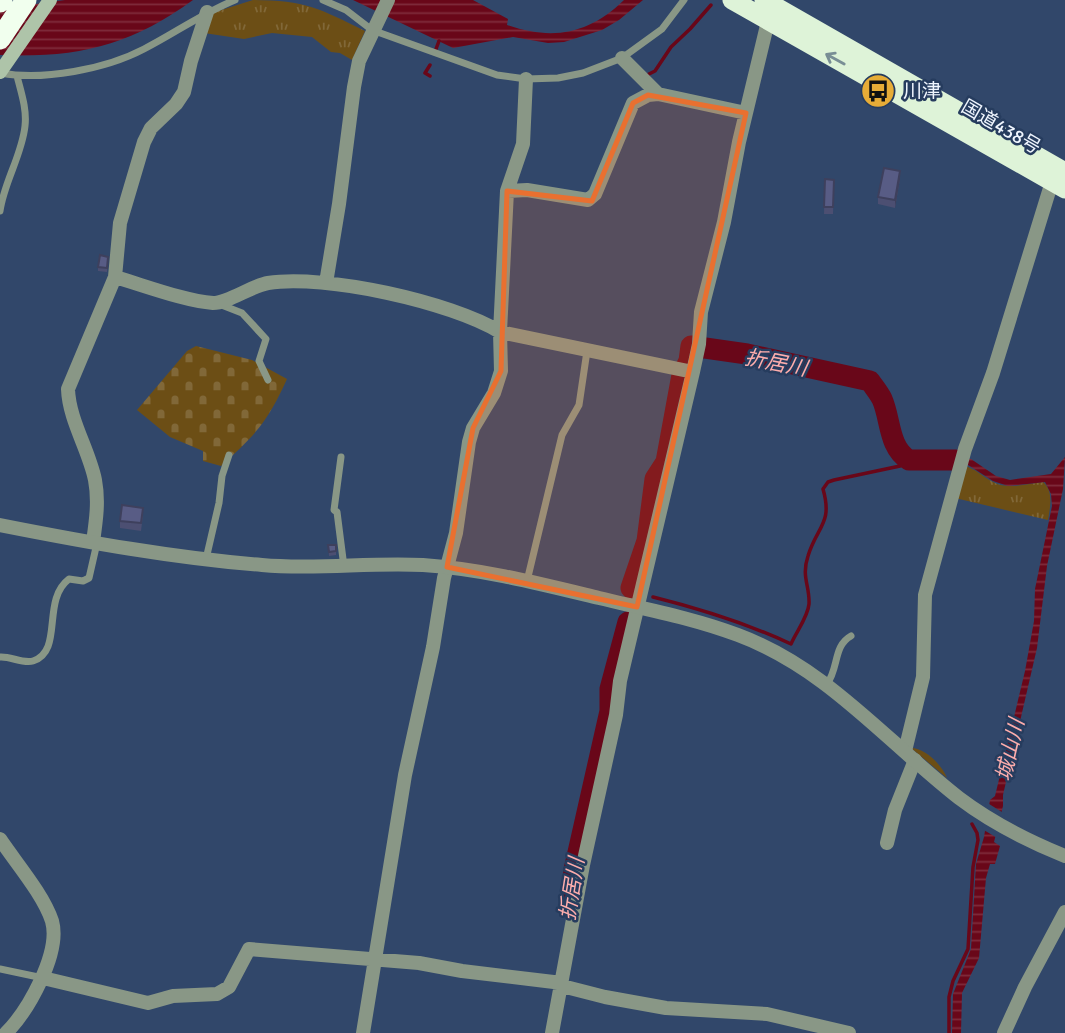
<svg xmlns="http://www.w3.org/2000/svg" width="1065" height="1033" font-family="Signika,'Noto Sans JP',sans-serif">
<defs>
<pattern id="grass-tufts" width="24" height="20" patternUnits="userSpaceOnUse" patternTransform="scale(1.75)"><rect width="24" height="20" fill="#6c4e15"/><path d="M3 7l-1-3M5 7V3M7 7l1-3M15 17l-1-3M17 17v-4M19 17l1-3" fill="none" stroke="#816838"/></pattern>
<pattern id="cemetery-stones" width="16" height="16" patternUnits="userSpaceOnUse" patternTransform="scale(1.75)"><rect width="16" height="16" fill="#6c4e15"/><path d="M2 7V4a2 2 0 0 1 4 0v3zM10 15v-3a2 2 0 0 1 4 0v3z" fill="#816838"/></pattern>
<pattern id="water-rules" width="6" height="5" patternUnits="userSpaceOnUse" patternTransform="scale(1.75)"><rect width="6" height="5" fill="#690719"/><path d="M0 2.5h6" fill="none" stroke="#7f2c3c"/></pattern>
</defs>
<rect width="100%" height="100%" fill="#31476a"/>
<path fill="url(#grass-tufts)" d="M253,0C304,0 321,9 365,31L352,60L340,53L331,52L312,37L272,33L244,39L204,33L212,13Z
M964,466C975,468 983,477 993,482C1008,490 1026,484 1043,482C1054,491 1050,508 1048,520L955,498Z
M911,748C925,748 942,765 947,778Z"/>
<path fill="url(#cemetery-stones)" d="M196,346L252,360L287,379C267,423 256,434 221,466L203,461V451L170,437L137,410L187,351Z"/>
<path fill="url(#water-rules)" d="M65,0H193C130,46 78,58 0,55V9Z
M353,0H473L508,19L507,25C553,41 589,34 624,0H643L619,20L602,30L564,42L548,43L513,37L453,48Z
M931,456L971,459L996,476L1010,480L1051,474L1065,457L1063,489L1047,566L1037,648L1003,795V806L994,842L1000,846L995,864H990L986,878L979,958L962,993L961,1033H952L953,994L971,949L976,864L984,837L990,800L995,796L1025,671L1034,621L1035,589L1052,506L1051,494L1045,482L1008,486L993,481L968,465L929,462Z"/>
<path fill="#31476a" d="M986,802L1005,814L999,839L982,829Z"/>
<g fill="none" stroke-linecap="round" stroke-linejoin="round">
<path stroke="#690719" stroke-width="3.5" d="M436,49L439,41
M430,65L425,73L430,76
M649,74L655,71L671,47L690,29L711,5
M653,597C701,609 746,623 791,644C796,632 808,617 809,604C810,586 801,577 808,556C817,526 833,524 823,489L828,482L834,480L900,466L909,460
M949,1033V997L953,981L968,949L973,867L978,840L977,833L972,824"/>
<path stroke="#690719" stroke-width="21" d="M631,588L647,541L655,479L666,462L682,375L689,361L691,346L747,354L870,381C874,387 879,393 882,399C891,419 888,447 909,460H956
M571,904L574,870L610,711V689L628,622"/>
<path stroke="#899786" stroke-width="7" d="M323,0L346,10L372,30L497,75L526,79L558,78L583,73L622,58L662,29L684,0
M1,73C43,81 106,69 144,49C175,33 203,13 235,0
M0,211C4,182 22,155 25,126C27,109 21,92 17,76
M219,304L242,313L266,339L259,361L268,380
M341,457L334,510L337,512L344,567
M206,559L219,503L222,476L229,455
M527,581L562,435L579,405L587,351
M0,657C10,656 23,664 33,661C64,651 41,600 69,579L83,581L89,578L97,543
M827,684C839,668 833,646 851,636
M0,969L43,978"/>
<path stroke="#899786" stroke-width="14" d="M622,58L658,94
M507,191L527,190L588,200L595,194L633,103L648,95L658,94L746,113
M115,277C143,285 185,301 213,303C228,303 251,286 268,283C325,274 451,302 500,332L693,372
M326,283L339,204L354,87L359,61L388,0
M93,542C96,521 99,501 95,480C89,450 69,420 68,389L115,277L120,223L144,142L151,128L176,104L184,92L191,61L207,12
M905,751L923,677L925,595L965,449L993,373L1054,175
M0,839C16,863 43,894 52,921C61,953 28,1011 6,1033
M887,843L895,810L915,760
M43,978L148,1003L173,996L217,994L229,987L249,949L419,963L462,971L562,983
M562,986L605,997L666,1008L767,1014L849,1033
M363,1033L405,775L433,647L444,578L456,533L469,442L473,428L494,393L501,371L500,332L507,191L523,144L526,79
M552,1033L583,865L616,715L620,681L693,372L699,344L701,312L724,222L739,142L770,13
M1004,1033L1025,987L1065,912"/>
<path stroke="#899786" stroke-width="14" d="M0,525C86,542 174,558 262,565C316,570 370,562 423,565C483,569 541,584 599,598C645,609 693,618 738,635C827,668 886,741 959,798C992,823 1028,841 1065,856"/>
<path stroke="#aec4a9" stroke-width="14" d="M0,72L50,0"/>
<path stroke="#def3d8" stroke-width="19" d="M732,0L1065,189
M764,0L1065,172"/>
<path stroke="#f1ffee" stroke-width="21" d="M0,2L2,0
M0,39L26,0"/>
</g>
<path fill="#4c4f72" d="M825,179L834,180L833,214H824Z
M900,179L895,208L878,204V197Z
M108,261L107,272L98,271V267Z
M143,515L141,531L120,528V521Z
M328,545H336V555L329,556Z"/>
<path fill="#3e405d" d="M900,171V179L895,208V200Z"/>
<path fill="#585c85" stroke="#3e405d" stroke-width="2" d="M884,168L900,171L895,200L878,197Z
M825,179L834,180L833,207H824Z
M100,255L108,257L107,268L98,267Z
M122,505L143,508L141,523L120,521Z
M328,545H336V551L329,552Z"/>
<defs><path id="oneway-shaft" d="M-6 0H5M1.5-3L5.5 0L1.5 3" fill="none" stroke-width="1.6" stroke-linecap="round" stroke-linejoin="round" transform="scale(1.75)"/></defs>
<use stroke="#798e95" href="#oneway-shaft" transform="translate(835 59) rotate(-151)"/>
<path fill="#e97030" fill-opacity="0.2" stroke="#e97030" stroke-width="5" stroke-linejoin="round" d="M648,95L746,113L637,607L447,567L473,428L501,371L507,191L592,201L633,103Z"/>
<defs>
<g id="bus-disc" transform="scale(1.75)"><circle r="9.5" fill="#e7ac37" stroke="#263c5e"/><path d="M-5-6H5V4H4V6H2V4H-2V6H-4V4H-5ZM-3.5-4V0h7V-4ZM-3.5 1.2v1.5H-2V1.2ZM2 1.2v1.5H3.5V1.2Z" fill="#111"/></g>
</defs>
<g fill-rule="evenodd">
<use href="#bus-disc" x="878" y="91"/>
</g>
<g text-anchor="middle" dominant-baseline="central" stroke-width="5" stroke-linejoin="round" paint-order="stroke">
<g font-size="19" fill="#eff5fe" stroke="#263c5e" text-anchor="start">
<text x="903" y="91">川津</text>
</g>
<g font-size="19" fill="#eff5fe" stroke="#263c5e">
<text transform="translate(1001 127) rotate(30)">国道438号</text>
</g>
<g font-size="21" font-style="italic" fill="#fdadac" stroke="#263c5e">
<text transform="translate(776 363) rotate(11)">折居川</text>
<text transform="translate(1010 750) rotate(-77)">城山川</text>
<text transform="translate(572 889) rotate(-81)">折居川</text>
</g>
</g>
</svg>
